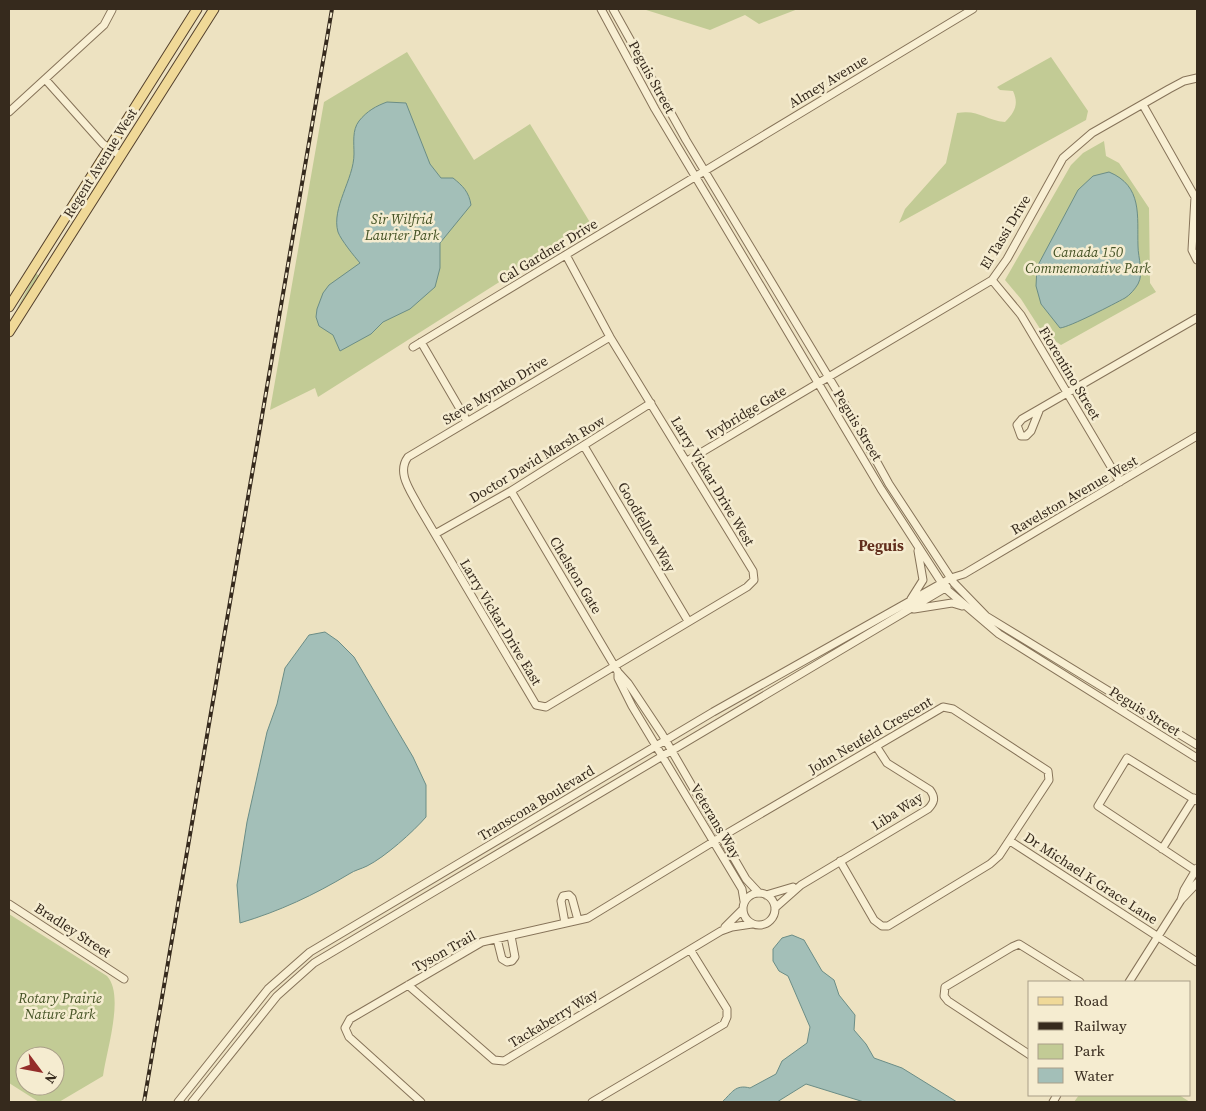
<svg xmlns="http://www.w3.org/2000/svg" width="1206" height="1111" font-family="'Source Serif 4',serif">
<rect width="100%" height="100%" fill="#ede2c1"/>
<path fill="#c2cb95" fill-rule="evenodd" d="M643,9H798L759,24L745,15L710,30Z
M407,52L474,160L530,124L591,224L318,397L315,388L270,410L324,102Z
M1051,57L1088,111L1086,120L899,223L905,209L946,163L957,113C978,109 985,120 1005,122C1015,112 1019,104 1013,91L1000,90L997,87Z
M1104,141L1106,156L1119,163L1149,208L1150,283L1156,292L1061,345L1048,336L1046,338L1021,299L1005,280L1071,165L1083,153Z
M36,273L39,276L16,310Z
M9,914L107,976C125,995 106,1052 103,1076L59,1102H39L9,1083ZM25,1056H55V1086H25Z
M1079,1095H1179L1190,1102H1074Z"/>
<path fill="#a3bfb8" stroke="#6b8d86" d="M387,102L406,103L430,164L441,178H453C463,186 469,192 471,205L440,243V268L435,287L410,309L383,322L371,334L340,351L333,335L319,326L316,317L317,309L323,293L329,285L360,263C354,256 341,240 338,232C331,208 354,179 354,154C354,143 352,130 359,121C367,111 376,106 387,102Z
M1109,172C1143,186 1137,216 1138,246C1138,258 1144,273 1138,284C1135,289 1130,295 1125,298C1114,304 1070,327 1060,328L1041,304L1036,286L1037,267L1078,190L1093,176Z
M325,632L338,641L354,657L413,757L426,785V817C413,832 385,857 367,866C361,869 355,870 349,874C314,895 280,911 240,923L237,885L247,822L267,732L277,704L285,668L309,635Z
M792,935L804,940L822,971L834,980L839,995L855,1015L854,1030L866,1044L874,1058L902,1068L957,1102H864L806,1084L777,1102H722C732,1093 735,1084 750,1088L776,1074L782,1061L807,1043L810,1027L788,976L779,971L773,961V949L782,938Z"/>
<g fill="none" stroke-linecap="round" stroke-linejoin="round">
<g stroke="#867359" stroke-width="9">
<path id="minor" d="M601,9L655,109L757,280L881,489L945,588L999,634L1197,758
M613,9L686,140L846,406L889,484L954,583L986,616L1197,745
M45,79L103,144L121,156
M1143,105L1195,197L1192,250L1197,260
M9,112L104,25L112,10
M566,255L610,337L753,571L754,580L747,587L546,707L536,705L419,507C411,491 396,473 408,457L610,337
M992,280L1021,315L1120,482
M421,342L467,421
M413,347L973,9
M1039,411L1031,431L1026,436H1021L1017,425L1022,419L1197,318
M584,446L688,621
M687,461L992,280L1007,259L1063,158L1092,133L1169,89L1184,81L1197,78
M511,491L618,672L628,683L662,734L746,879L759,893
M435,534L511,491L651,403
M911,599L923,580L918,551
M914,609L952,603L962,606
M618,672V678L632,706L742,889L744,901
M1010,841L1197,962
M1162,849L1194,798
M1196,871L1098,806L1127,758L1197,801
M743 909a16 16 0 1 1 32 0a16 16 0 1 1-32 0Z
M766,895L793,887
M1181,900L1197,883
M9,904L124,979
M775,908L801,885L928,809C934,803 936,798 930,790L887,763L876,746
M565,923L561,901L563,896L569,895L572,898L578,920
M725,927L743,909
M497,939L502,959L507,962L512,961L515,957L511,936
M1129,982L1181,900L1184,890L1197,868
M408,985L494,1060L504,1061L721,931L732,927L752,924
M1030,1055L948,1001L944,996L945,987L1012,947L1019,944L1080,982
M178,1102L268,989L310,952L713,712L951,578L964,574L1197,436
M192,1102L277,996L314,963L947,587
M421,1102L349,1037L345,1028L350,1019L482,942L588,918L721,837L943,707L953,709L1048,771L1049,780L999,856L990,864L888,926H882L874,920L840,861
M592,1102L724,1024L727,1017V1009L691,951
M1053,1102L1057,1095"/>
</g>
<g stroke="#54412d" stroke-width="11">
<path id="major" d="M9,307L197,9
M9,332L214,9"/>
</g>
<use href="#minor" stroke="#f8efd3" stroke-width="7"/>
<use href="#major" stroke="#f0d998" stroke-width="9"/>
<g stroke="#362a1d" stroke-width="4">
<path id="rail" d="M144,1102L332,9"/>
</g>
<use href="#rail" stroke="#f5ecd0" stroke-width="2" stroke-dasharray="5.5" stroke-linecap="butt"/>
</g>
<g text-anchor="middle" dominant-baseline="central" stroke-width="5" stroke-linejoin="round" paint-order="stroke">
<g font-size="14" fill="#362a1d" stroke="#f5ecd0">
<text transform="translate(652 77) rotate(61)">Peguis Street</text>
<text transform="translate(828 81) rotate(-31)">Almey Avenue</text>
<text transform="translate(100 163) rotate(-58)">Regent Avenue West</text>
<text transform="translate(1005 232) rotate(-59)">El Tassi Drive</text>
<text transform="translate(548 251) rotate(-31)">Cal Gardner Drive</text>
<text transform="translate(1070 373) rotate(59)">Fiorentino Street</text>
<text transform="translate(495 390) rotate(-31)">Steve Mymko Drive</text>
<text transform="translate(746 412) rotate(-31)">Ivybridge Gate</text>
<text transform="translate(858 425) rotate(59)">Peguis Street</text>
<text transform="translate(537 459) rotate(-31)">Doctor David Marsh Row</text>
<text transform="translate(713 481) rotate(59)">Larry Vickar Drive West</text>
<text transform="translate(1074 495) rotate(-30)">Ravelston Avenue West</text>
<text transform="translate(647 527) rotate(60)">Goodfellow Way</text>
<text transform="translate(576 575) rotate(59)">Chelston Gate</text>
<text transform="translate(501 622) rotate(59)">Larry Vickar Drive East</text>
<text transform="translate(1145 711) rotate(32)">Peguis Street</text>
<text transform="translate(870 735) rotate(-30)">John Neufeld Crescent</text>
<text transform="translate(536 803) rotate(-31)">Transcona Boulevard</text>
<text transform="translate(897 811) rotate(-33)">Liba Way</text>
<text transform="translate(716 821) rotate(59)">Veterans Way</text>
<text transform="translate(1091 878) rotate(33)">Dr Michael K Grace Lane</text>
<text transform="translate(73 930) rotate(33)">Bradley Street</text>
<text transform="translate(444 951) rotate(-29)">Tyson Trail</text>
<text transform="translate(553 1018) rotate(-31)">Tackaberry Way</text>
</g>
<g font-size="14" font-style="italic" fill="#445224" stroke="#f5ecd0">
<text x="402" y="219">Sir Wilfrid<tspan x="402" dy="16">Laurier Park</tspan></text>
<text x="1088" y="252">Canada 150<tspan x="1088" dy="16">Commemorative Park</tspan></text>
<text x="60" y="998">Rotary Prairie<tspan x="60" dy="16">Nature Park</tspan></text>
</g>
<g font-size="15" font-weight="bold" fill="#622e1d" stroke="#f5ecd0">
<text x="881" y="545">Peguis</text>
</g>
</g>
<rect width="1206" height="1111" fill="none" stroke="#362a1d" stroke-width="20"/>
<rect x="1028" y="981" width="162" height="115" fill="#f5ecd0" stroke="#a99e88"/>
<rect x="1038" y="997" width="25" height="8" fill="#f0d998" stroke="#a99e88"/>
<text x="1074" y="1006" font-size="15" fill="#362a1d">Road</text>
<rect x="1038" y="1022" width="25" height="8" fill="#362a1d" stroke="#a99e88"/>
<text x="1074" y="1031" font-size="15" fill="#362a1d">Railway</text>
<rect x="1038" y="1044" width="25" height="15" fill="#c2cb95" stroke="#a99e88"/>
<text x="1074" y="1056" font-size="15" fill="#362a1d">Park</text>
<rect x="1038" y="1068" width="25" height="15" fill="#a3bfb8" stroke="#a99e88"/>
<text x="1074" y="1081" font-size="15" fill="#362a1d">Water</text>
<g transform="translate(40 1071) rotate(122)"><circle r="24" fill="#f5ecd0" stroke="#a99e88"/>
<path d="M0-4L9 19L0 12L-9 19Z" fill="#942d29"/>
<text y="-8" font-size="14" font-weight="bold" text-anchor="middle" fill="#362a1d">N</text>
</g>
</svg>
